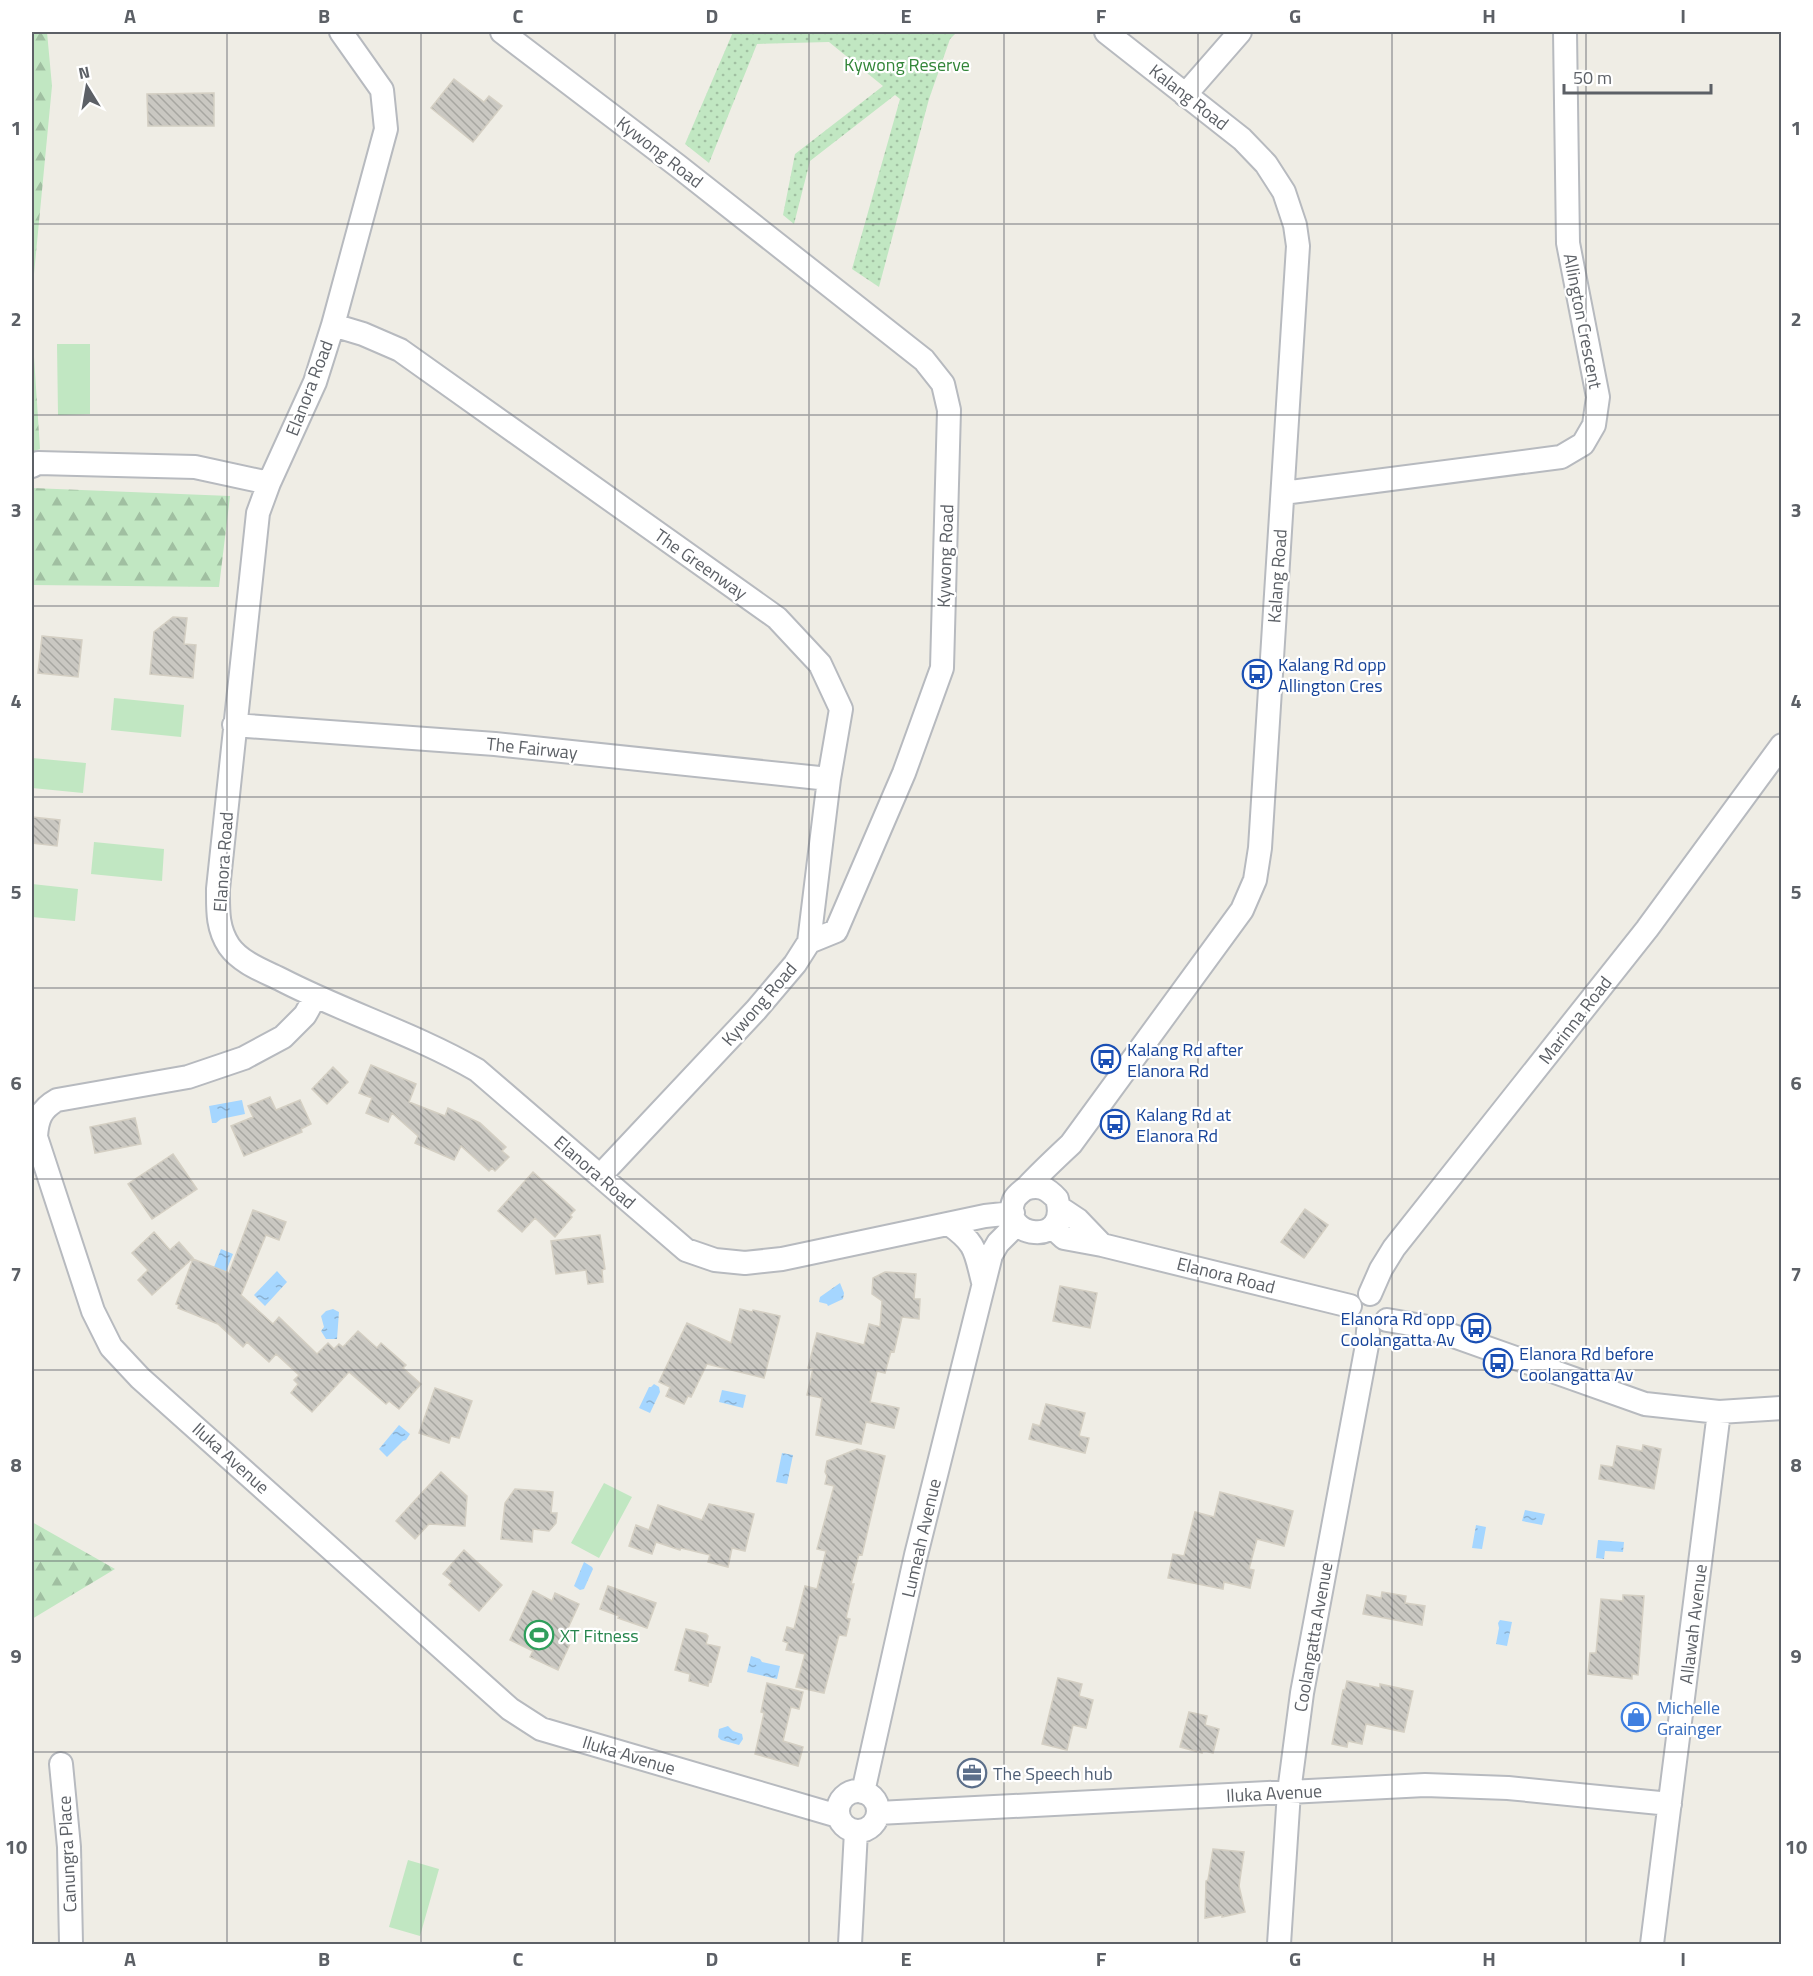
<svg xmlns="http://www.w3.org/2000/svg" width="1813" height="1976" font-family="'Titillium Web',sans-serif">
<defs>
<pattern id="forest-firs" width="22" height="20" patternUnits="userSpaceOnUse" patternTransform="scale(1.5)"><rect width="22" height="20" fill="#c1e7c2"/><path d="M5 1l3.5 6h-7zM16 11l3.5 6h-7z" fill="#a0bfa1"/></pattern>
<pattern id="park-dots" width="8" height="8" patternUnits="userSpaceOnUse" patternTransform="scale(1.5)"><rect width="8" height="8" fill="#c1e7c2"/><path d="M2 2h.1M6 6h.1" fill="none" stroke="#a0bfa1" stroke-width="1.8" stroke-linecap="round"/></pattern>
<pattern id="water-ripples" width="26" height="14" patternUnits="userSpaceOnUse" patternTransform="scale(1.5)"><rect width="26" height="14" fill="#a5d6ff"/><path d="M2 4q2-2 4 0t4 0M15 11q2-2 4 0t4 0" fill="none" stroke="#8ab1d2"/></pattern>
<pattern id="building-back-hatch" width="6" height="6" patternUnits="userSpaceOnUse" patternTransform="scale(1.5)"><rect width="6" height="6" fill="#cac8c2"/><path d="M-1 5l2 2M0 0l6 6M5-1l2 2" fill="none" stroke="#a7a6a1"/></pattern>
</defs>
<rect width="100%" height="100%" fill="#efede5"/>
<path fill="url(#forest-firs)" d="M32,32H47L52,86L32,295Z
M32,326L40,449L32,452Z
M32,488L230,496L219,587L32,585Z
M32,1522L115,1569L32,1619Z"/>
<path fill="url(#park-dots)" d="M733,32H957L950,39L929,99L879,287L852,269L900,99L895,95L810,161L794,224L783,215L795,154L883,86L829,42L757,44L709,163L685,144Z"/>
<path fill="#c1e7c2" d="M57,344H90V414L58,415Z
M114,698L184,705L181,737L111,730Z
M32,758L86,763L83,793L32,788Z
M94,842L164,849L162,881L91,874Z
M32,884L78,889L75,921L32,917Z
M604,1483L632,1497L599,1558L571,1543Z
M408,1860L439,1869L420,1936L389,1927Z"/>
<path fill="url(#water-ripples)" d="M242,1100L245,1114L221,1119L216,1123H212L209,1106Z
M221,1249L233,1254L223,1279L211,1275Z
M277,1271L287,1282L265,1306L254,1295Z
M840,1283L844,1293L843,1299L828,1306L827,1304L819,1302L820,1297Z
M333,1309L339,1312L337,1339H326L321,1331L324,1327L321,1316L326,1311Z
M654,1384L659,1387L660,1392L650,1413L639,1408L649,1387H651Z
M722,1390L746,1395L743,1408L719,1402Z
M399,1425L410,1434L406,1440L403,1441L387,1457L379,1449Z
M782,1453L793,1455L787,1484L776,1482Z
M1525,1510L1545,1514L1542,1525L1522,1521Z
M1476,1525L1486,1527L1482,1549L1472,1548Z
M1598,1540L1624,1542L1623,1552L1605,1551L1604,1559L1596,1558Z
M584,1562L592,1567L593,1569L584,1589L580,1590L574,1586Z
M1500,1620L1512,1622L1507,1646L1496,1644L1499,1628L1498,1623Z
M751,1656L760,1659L762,1662L780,1666L777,1679L747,1672Z
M728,1726L733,1731L742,1734L743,1739L739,1745L721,1740L718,1737L719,1729Z"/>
<path fill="url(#building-back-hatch)" stroke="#d4cfc3" stroke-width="1.5" d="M454,79L484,102L489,96L502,106L473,142L431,108Z
M214,93V126H148L147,94Z
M173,617L187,618L184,644L196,645L193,678L150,674L154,632Z
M42,636L82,640L78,677L38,673Z
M32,817L60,820L57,846L32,843Z
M371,1065L416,1084L409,1102L445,1116L448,1108L480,1123L506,1147L502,1151L509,1157L495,1171L492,1168L489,1171L461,1146L454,1160L415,1143L418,1136L392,1113L388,1122L366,1113L372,1098L359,1093Z
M333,1067L348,1082L327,1104L312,1089Z
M270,1097L276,1110L300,1100L311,1124L301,1129L302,1132L244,1156L231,1126L253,1117L248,1106Z
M135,1118L141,1144L95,1153L90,1127Z
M173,1154L197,1189L152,1219L128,1184Z
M533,1172L575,1210L570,1215L572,1217L555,1237L535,1218L522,1232L498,1211Z
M1305,1209L1328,1225L1304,1258L1281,1242Z
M253,1210L286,1222L279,1240L266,1235L241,1295L273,1324L279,1317L317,1354L328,1343L334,1349L339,1344L343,1347L358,1331L377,1348L381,1343L406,1365L403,1368L421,1384L399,1409L389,1401L386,1404L349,1372L312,1412L291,1393L298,1384L294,1380L299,1375L276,1354L269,1362L247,1342L243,1347L218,1324L178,1308L179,1305L176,1304L193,1259L229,1273Z
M154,1232L170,1250L179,1242L193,1258L152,1295L138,1280L148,1270L132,1253Z
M600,1235L605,1269L602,1270L603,1282L588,1284L586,1270L556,1274L551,1241Z
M885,1272L916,1274L914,1299H920L919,1319L902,1317L894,1352L891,1351L885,1373L877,1371L870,1402L899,1408L894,1428L866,1422L861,1444L816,1435L822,1398L807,1395L813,1369L808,1368L817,1333L864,1345L869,1324L880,1327L882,1301L872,1294L873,1278Z
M1060,1286L1097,1293L1090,1328L1053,1321Z
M740,1309L752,1312L753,1310L780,1316L764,1378L707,1364L691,1397L688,1396L684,1404L666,1396L670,1387L659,1382L687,1323L731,1343Z
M435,1388L472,1401L459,1438L451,1436L449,1443L419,1433Z
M1046,1404L1085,1413L1079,1436L1089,1438L1085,1453L1029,1439L1033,1424L1040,1426Z
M1643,1445L1661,1449L1654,1489L1599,1479L1601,1465L1613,1467L1617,1446L1642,1451Z
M857,1449L885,1456L862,1555L859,1554L851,1584H854L846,1618L850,1619L846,1636L839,1635L824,1693L796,1687L805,1654L786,1650L788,1643L783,1641L787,1627L794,1629L805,1586L817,1589L826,1551L817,1549L834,1486L825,1484L827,1476L825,1472L827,1461Z
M441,1472L467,1496L465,1526L429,1524L415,1539L396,1521Z
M515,1489L553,1492L551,1513H557L556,1523L549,1531L533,1529L532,1542L501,1539L505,1503Z
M1220,1492L1293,1511L1284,1546L1257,1539L1249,1569L1254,1570L1250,1588L1224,1582L1223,1589L1168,1578L1173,1554L1184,1556L1195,1512L1214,1517Z
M709,1504L754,1514L745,1551L732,1548L728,1567L708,1562L710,1555L681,1548L680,1550L656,1542L652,1554L629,1546L636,1525L649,1530L658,1505L702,1520Z
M464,1550L502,1585L479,1611L449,1585L452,1581L443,1574Z
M608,1586L656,1603L647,1628L618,1618L619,1616L600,1609Z
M533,1591L552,1601L555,1593L579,1604L562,1641L570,1644L558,1670L530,1657L533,1651L510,1640Z
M1382,1592L1406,1596L1405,1603L1425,1606L1422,1625L1363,1614L1367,1595L1381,1598Z
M1623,1595L1644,1596L1638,1675L1632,1674V1679L1588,1674L1590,1653H1596L1601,1599L1623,1601Z
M686,1629L706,1634L708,1636L706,1644L720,1647L711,1682L709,1681L708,1686L689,1681L690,1674L675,1670Z
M1058,1678L1082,1684L1079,1696L1093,1700L1086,1728L1073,1725L1067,1750L1042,1744Z
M1347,1681L1380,1688V1684L1413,1691L1404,1732L1366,1724L1362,1744L1348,1741L1347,1747L1332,1744L1343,1690H1345Z
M767,1683L803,1692L799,1709L791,1707L783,1741L803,1747L798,1766L755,1754L764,1713L761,1712Z
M1189,1712L1207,1716L1205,1725L1219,1729L1213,1753L1202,1750V1753L1180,1747Z
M1213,1849L1244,1852L1239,1886L1245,1912L1222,1917V1915L1205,1918L1206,1881L1208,1880Z"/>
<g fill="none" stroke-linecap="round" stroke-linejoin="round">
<g stroke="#b7babf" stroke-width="26">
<path id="minor" d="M341,32L382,90L386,129L333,325L315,382L269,483L258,513L218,889C218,910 217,928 229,946C241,963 264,971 282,980C346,1013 415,1034 477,1070L686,1250L715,1260L745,1263L782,1259L985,1216L1013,1213
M502,32L678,166L924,360L943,384L949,410L942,668L904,773L836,931L809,942L795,964L756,1010L600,1176
M1185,95L1240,32
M333,325L363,334L400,350L777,618L820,664L841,709L829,779L809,942
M32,466L38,463L195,467L269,483
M1283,493L1561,457L1583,444L1594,425L1598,397L1568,243L1565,32
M234,725L495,744L829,779
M315,997L305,1015L283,1037L244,1058L188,1077L57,1100C41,1109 37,1119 36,1137L93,1311L111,1347L140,1378L510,1709L541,1729L838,1816
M1025,1189C1039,1184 1047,1188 1057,1199C1071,1248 998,1238 1014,1200C1017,1194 1023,1191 1027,1187C1041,1172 1056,1158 1071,1144L1242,910L1255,880L1260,848L1298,246L1295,225L1284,192L1266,164L1242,139L1106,32
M1060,1208L1078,1220L1102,1245
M949,1224C977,1244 975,1251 983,1282
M1052,1227L1064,1238L1102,1245L1350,1306
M1370,1294L1381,1269L1394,1248L1647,929L1782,745
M1387,1320L1428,1327L1645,1404L1719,1412L1782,1408
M61,1764L69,1847L71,1944
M838 1811a20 20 0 1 1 40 0a20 20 0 1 1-40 0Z
M863,1792L916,1555L991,1255L998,1243L1017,1224
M878,1813L1425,1785L1508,1788L1670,1804
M850,1944L856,1831
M1279,1944L1289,1792L1302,1693L1367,1345L1368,1331
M1652,1944L1719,1412"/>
</g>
<use href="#minor" stroke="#fff" stroke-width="22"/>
</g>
<path fill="none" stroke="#5c6066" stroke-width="1.5" stroke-opacity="0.55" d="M227,32V1944M421,32V1944M615,32V1944M809,32V1944M1004,32V1944M1198,32V1944M1392,32V1944M1586,32V1944M32,224H1782M32,415H1782M32,606H1782M32,797H1782M32,988H1782M32,1179H1782M32,1370H1782M32,1561H1782M32,1752H1782"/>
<defs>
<g id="bus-ring" transform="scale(1.5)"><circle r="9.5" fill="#fff" stroke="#1a4fb4" stroke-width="1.5"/><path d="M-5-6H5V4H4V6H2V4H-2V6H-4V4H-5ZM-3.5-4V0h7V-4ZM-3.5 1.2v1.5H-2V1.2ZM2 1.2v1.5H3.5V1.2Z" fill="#1a4fb4"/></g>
<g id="stadium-ring" transform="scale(1.5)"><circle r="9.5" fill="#fff" stroke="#2e9e5b" stroke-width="1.5"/><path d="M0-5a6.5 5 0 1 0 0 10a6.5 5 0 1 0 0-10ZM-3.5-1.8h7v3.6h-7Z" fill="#2e9e5b"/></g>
<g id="shop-ring" transform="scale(1.5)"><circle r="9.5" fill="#fff" stroke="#3f7fe0" stroke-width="1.5"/><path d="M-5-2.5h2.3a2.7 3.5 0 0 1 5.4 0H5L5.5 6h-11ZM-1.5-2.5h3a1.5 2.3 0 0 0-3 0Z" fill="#3f7fe0"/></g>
<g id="office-ring" transform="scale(1.5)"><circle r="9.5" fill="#fff" stroke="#5c6f8a" stroke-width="1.5"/><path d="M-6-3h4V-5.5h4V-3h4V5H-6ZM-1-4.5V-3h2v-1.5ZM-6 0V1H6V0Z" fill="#5c6f8a"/></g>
</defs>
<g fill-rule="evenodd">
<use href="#bus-ring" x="1257" y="674"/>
<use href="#bus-ring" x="1106" y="1059"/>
<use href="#bus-ring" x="1115" y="1124"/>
<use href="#bus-ring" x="1476" y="1328"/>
<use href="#bus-ring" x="1498" y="1363"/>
<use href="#stadium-ring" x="539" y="1635"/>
<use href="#shop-ring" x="1636" y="1717"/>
<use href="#office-ring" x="972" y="1773"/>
</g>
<g text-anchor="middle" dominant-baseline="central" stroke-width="4.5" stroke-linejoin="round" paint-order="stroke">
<g font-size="18" fill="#338639" stroke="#fff">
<text x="907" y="64">Kywong Reserve</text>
</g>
<g font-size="18" fill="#5c6066" stroke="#fff">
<text transform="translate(1189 97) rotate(38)">Kalang Road</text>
<text transform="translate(660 152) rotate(38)">Kywong Road</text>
<text transform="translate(1583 321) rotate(79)">Allington Crescent</text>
<text transform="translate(309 388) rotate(-69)">Elanora Road</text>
<text transform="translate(945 556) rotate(-88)">Kywong Road</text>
<text transform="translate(701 564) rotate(35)">The Greenway</text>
<text transform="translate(1277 576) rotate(-86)">Kalang Road</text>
<text transform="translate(532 748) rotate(6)">The Fairway</text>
<text transform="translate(223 862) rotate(-86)">Elanora Road</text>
<text transform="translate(759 1004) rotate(-49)">Kywong Road</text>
<text transform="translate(1575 1020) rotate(-52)">Marinna Road</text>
<text transform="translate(595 1172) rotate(41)">Elanora Road</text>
<text transform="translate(1226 1275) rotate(14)">Elanora Road</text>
<text transform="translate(231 1458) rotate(42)">Iluka Avenue</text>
<text transform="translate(921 1538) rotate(-77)">Lumeah Avenue</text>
<text transform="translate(1693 1624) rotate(-83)">Allawah Avenue</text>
<text transform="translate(1313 1637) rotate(-80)">Coolangatta Avenue</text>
<text transform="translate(629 1755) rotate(17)">Iluka Avenue</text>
<text transform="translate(1274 1793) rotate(-3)">Iluka Avenue</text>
<text transform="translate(67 1854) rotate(-93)">Canungra Place</text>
</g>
<g font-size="18" fill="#164399" stroke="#fff" text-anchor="start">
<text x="1278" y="664">Kalang Rd opp<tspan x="1278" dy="21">Allington Cres</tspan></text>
<text x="1127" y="1049">Kalang Rd after<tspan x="1127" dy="21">Elanora Rd</tspan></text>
<text x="1136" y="1114">Kalang Rd at<tspan x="1136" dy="21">Elanora Rd</tspan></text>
<text x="1455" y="1318" text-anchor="end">Elanora Rd opp<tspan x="1455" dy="21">Coolangatta Av</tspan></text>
<text x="1519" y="1353">Elanora Rd before<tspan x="1519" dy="21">Coolangatta Av</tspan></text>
</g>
<g font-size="18" fill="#27864d" stroke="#fff" text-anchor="start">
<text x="560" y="1635">XT Fitness</text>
</g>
<g font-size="18" fill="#366cbe" stroke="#fff" text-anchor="start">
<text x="1657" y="1707">Michelle<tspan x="1657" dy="21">Grainger</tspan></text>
</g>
<g font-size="18" fill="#4e5e75" stroke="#fff" text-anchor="start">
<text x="993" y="1773">The Speech hub</text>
</g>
</g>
<rect width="1813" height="1976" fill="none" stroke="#ffffff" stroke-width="66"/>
<g transform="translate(87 87) rotate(349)" stroke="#ffffff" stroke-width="4.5" paint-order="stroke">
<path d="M0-4.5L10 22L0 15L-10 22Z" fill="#5c6066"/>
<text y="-9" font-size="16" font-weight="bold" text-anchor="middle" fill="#5c6066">N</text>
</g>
<path d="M1564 84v9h147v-9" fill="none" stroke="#5c6066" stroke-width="3"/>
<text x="1573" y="84" font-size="18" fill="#5c6066" stroke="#ffffff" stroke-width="4.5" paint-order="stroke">50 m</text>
<rect x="33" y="33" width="1747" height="1910" fill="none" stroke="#5c6066" stroke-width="2"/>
<g font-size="20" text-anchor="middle" font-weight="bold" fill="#5c6066">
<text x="130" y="23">A</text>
<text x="324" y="23">B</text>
<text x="518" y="23">C</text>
<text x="712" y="23">D</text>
<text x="906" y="23">E</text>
<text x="1101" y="23">F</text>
<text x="1295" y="23">G</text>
<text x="1489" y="23">H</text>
<text x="1683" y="23">I</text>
<text x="16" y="135">1</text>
<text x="1796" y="135">1</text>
<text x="16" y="326">2</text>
<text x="1796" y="326">2</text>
<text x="16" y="517">3</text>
<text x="1796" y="517">3</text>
<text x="16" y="708">4</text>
<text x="1796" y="708">4</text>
<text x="16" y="899">5</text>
<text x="1796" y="899">5</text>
<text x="16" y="1090">6</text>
<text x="1796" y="1090">6</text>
<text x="16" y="1281">7</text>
<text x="1796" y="1281">7</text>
<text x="16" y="1472">8</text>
<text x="1796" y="1472">8</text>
<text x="16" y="1663">9</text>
<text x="1796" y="1663">9</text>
<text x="16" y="1854">10</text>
<text x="1796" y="1854">10</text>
<text x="130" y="1966">A</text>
<text x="324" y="1966">B</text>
<text x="518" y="1966">C</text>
<text x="712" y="1966">D</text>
<text x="906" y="1966">E</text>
<text x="1101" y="1966">F</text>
<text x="1295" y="1966">G</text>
<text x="1489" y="1966">H</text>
<text x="1683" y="1966">I</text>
</g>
</svg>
